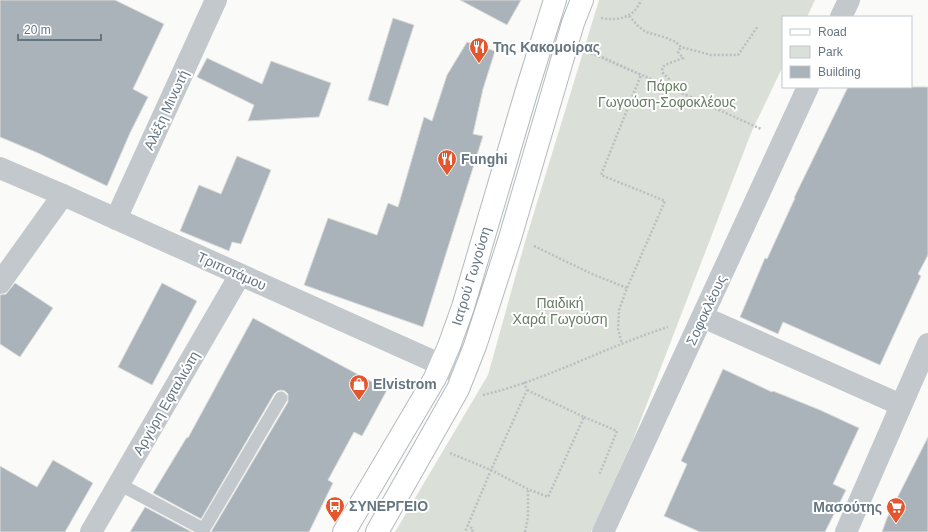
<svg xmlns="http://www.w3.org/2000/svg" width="928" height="532" font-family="Helvetica,sans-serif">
<rect width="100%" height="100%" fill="#fafaf8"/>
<path fill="#dadfd7" d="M599,0H815L807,17H783V66L751,133L633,440L591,532H395L488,375L525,242Z"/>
<path fill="#aab3b9" stroke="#dcdcda" d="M0,0H115L164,24L133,89L148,97L130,133L107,186L38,153L0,137Z
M460,0H521L507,25Z
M393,18L414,25L388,106L368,100Z
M467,42L495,51L483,89L473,134L483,136L423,327L304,285L328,218L377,235L388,203L398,207L424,117L432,121L447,75Z
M207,58L262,84L271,61L331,83L319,117L248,121L254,105L197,77Z
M848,87H928V255L918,274L921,276L880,365L783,322L778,334L740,317L765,258L767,259L795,198H794Z
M237,156L271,170L241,244L232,242L229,251L180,231L199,185L221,194Z
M15,283L53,308L20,357L0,344V295L6,294Z
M162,283L197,301L152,385L118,367Z
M253,318L387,390L362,436L354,432L328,480L333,483L309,532H211L288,402V394L285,391L281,390L277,391L274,394L201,519L153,493L187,437L188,438Z
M723,369L772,392L773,391L820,410L859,428L833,484L846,490L825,532H700L664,516L687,464L681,461Z
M928,437V532H882L887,518Z
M53,460L93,483L65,532H0V466L37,487Z
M145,507L192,532H130Z"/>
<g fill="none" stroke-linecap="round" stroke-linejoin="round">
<g stroke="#b3babf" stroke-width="24">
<path id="secondary" d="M344,532L435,378L449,346L463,307L526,93L555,0
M377,532L458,389L475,346L510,238L573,23L582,0"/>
</g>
<path stroke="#bbbfc2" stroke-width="2.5" stroke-dasharray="2 2" stroke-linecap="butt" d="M629,16L639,27L646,32L664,37L676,42L681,47L711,55H738L758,26
M601,18C619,21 634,18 641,0
M591,52L761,129
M591,53L641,75L601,175L665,201L627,288L619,310L618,329L622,344
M667,87L669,84V79L663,73L662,68L665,65L683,58L678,52L681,47
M534,246L592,274L627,288
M524,382L527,390L491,470L528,489L548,497L584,417L527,390
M483,395C547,380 605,347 668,327
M584,417L617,431L600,473L602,474
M450,453L491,470L465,532
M467,525L473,529L472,532
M525,532L528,517V489"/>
<path stroke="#c3c8cc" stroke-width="13" d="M119,484L203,529
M202,532L281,398"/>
<path stroke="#c3c8cc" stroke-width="22" d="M841,17L849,0
M116,219L216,0
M0,283L63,195
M703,317L901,405
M91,532L240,275
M603,532L808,87
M846,532L928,344"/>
<path stroke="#c3c8cc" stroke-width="22" d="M0,168L63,195L464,375"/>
<use href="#secondary" stroke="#fff" stroke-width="22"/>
</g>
<defs>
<g id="restaurant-pin" transform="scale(1)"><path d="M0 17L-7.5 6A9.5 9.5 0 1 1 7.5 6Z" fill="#e4572e" stroke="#fff"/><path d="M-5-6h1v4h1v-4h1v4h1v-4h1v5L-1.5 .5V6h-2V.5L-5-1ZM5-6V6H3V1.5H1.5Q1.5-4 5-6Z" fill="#fff"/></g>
<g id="shop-pin" transform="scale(1)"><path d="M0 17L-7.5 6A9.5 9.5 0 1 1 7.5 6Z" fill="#e4572e" stroke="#fff"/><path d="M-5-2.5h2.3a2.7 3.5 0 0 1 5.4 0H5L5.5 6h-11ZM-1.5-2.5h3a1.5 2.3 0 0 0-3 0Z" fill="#fff"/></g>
<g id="bus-pin" transform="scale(1)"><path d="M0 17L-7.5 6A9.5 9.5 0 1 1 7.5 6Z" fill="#e4572e" stroke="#fff"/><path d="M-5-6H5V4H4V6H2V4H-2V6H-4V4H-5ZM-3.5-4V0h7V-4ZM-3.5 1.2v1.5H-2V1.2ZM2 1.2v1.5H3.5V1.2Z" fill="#fff"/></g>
<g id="supermarket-pin" transform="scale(1)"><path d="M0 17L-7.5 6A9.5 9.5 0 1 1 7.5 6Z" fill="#e4572e" stroke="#fff"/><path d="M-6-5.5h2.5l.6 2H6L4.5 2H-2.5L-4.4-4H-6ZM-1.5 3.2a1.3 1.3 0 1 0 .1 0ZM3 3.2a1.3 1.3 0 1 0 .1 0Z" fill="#fff"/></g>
</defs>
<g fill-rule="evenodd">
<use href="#restaurant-pin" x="479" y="47"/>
<use href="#restaurant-pin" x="447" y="159"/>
<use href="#shop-pin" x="359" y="384"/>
<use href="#bus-pin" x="335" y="506"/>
<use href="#supermarket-pin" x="896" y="507"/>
</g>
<g text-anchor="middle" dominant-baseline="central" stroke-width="4" stroke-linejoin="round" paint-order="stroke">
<g font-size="14" font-weight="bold" fill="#657683" stroke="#fff" text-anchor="start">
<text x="493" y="47">Της Κακομοίρας</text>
<text x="461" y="159">Funghi</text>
<text x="373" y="384">Elvistrom</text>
<text x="349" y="506">ΣΥΝΕΡΓΕΙΟ</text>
<text x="882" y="507" text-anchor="end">Μασούτης</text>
</g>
<g font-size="14" fill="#687a64" stroke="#fff">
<text x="667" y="86">Πάρκο<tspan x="667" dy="16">Γωγούση-Σοφοκλέους</tspan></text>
<text x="560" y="303">Παιδική<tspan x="560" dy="16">Χαρά Γωγούση</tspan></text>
</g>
<g font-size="14" fill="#657683" stroke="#fff">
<text transform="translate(166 110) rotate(-65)">Αλέξη Μινωτή</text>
<text transform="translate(232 271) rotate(24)">Τριποτάμου</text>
<text transform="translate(471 276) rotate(-73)">Ιατρού Γωγούση</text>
<text transform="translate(706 310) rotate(-65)">Σοφοκλέους</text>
<text transform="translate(166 403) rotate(-60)">Αργύρη Εφταλιώτη</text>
</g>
</g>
<rect x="782" y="16" width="130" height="72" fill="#ffffff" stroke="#c1c8cd"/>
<rect x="790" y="29" width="20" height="6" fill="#ffffff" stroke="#c1c8cd"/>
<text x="818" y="36" font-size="12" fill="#657683">Road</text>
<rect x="790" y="46" width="20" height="12" fill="#dadfd7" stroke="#c1c8cd"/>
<text x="818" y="56" font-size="12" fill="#657683">Park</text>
<rect x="790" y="66" width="20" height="12" fill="#aab3b9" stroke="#c1c8cd"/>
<text x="818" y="76" font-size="12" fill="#657683">Building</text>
<path d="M18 34v6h83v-6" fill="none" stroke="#657683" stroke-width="2"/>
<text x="24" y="34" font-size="12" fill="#657683" stroke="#ffffff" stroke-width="3" paint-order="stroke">20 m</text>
</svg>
